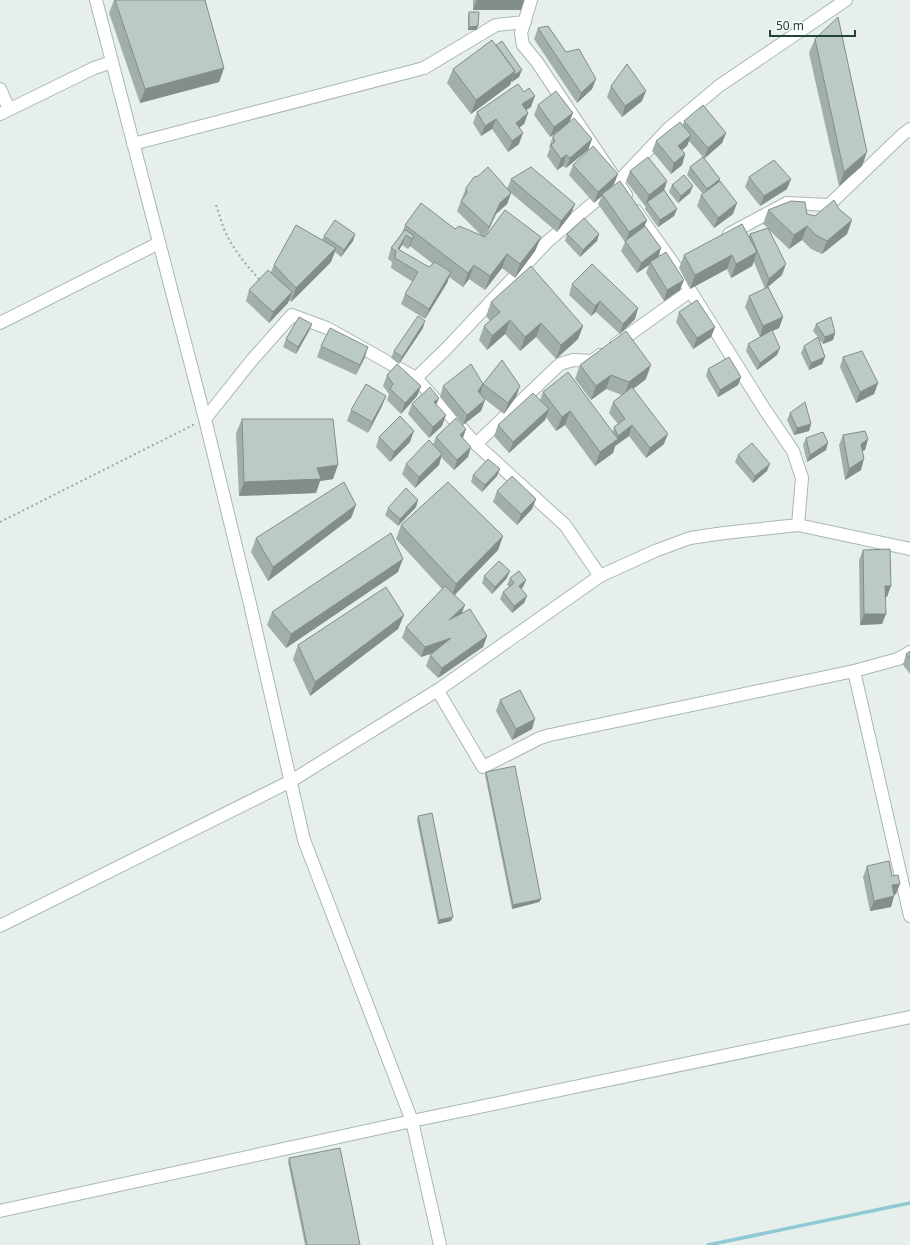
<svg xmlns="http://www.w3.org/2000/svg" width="910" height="1245" font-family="'Noto Sans',sans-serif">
<rect width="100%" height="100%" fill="#e6efeb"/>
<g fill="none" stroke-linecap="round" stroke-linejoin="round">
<path stroke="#8ec9d4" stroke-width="3.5" d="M708,1245L910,1203"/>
<g stroke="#a8b8b2" stroke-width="14">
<path id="minor" d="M96,0L205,419L250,604L304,840L412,1121L440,1245
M531,0L521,33L523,45L537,62L626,195
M0,89L9,109
M0,114L94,68L112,62
M133,144L424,68L496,25L525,22
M636,211L673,263L765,410L793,451L802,478L798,525
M729,234L787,203L829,205L902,135L910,129
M0,323L159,243
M616,344L690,291
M416,378L446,349L548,241L617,183L669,128L719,86L846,0
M205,419L252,360L292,315L327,328L416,378L476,444L560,364L573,360L592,361L600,355
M476,444L565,525L600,576
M910,652L898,659L854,671L910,916
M438,691L483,767L540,738L550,735L854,671
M0,926L291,781L441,688L600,576L655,551L690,538L724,533L798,525L910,549
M0,1211L412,1121L910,1017"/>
</g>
<path stroke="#86b3a5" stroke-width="2" stroke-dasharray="2 3" stroke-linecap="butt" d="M216,205C219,213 221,221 224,229C232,248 246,265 260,280
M0,522L195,424"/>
<use href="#minor" stroke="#fff" stroke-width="12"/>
</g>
<path fill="#a1aea9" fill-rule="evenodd" d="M114,0H205L224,68L219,82L140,103L109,13Z
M473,0H524L521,10H473Z
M469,12L477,30H468V15Z
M538,28L596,79L592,89L577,103L534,39Z
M815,39L862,166L839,186L809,53Z
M492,40L519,77L512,82L511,81L510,85L471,114L447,83L453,69Z
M611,86L642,101L622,117L607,97Z
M524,92L531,107L526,110L528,113L524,124L519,128V144L508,152L492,129L481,136L473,123L477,112Z
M538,105L573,113L569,123L592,139L588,150L566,168L563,166L557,170L547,156L550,148L549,147L553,136L563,128L550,137L534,115Z
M684,121L726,133L722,143L704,158L720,179L719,182L733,214L714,228L697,206L701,195L703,194L687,175L690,167L703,157L689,141L687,146L682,150L685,154L682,165L671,174L652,151L656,141L683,125Z
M573,165L618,174L614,184L609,189L647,220L644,226L661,248L658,257L680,290L664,301L646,273L649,265L637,273L621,251L625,242L598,204L602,196L594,203L569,175Z
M630,171L667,181L664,191L677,209L674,216L658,227L645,209L646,205L645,206L626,181Z
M749,177L787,189L760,206L745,187Z
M511,179L571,214L557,232L511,193L507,204L496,214L485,236L541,237L535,251L515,278L502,268L485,290L469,279L463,287L449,277L447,283L425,319L401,304L405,294L413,282L391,268L392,262L388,259L391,248L402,233L405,225L455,229L483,237L457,211L466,188L507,189ZM402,245L408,249L410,246L433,264L429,267L399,250Z
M672,185L690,193L678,203L669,192Z
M839,209L852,220L847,234L822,254L811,249L802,240L789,249L768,229L782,275L768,287L783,317L779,328L772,331L777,355L757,370L746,351L748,344L760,337L745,307L749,296L765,289L754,262L752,266L731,278L727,269L690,289L679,268L684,255L749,236L750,234L768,228L763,224L768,210L807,214L815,216Z
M355,234L353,241L341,257L335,252L331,262L291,302L289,300L288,303L269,323L246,301L249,290L271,272L274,265L322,240L324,236Z
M567,234H599L597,241L580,257L565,241Z
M572,284L638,308L635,319L620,334L596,312L591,316L569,295Z
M491,302L583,326L578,339L556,359L536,337L520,351L505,334L487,350L479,340L484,326L490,321L486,316Z
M679,312L715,327L711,337L693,349L676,322Z
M312,324L309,331L296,354L283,347L286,339Z
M816,324L835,333L833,340L823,344L819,339L825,357L822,364L809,370L801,353L804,346L818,337L813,331Z
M423,328L399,364L391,358L394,351Z
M321,346L365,357L356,375L317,357Z
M843,357L878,383L874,394L856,403L840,367Z
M580,365L646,379L633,389L664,444L646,458L629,436L615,446L613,453L595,466L565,425L556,431L546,417L545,420L509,453L494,436L498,425L540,400L543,392L613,432L614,427L618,424L609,413L613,402L622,395L606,389L591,400L575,379Z
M708,369L741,377L738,385L718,397L706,376Z
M387,375L421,386L417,396L401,414L387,400L389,394L383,386Z
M483,384L480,394L483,384L516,397L504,414L482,397L485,400L481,411L463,425L440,397L443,386Z
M386,396L382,406L368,433L347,421L351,410Z
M412,404L437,405L442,426L429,438L408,414Z
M790,413L811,424L809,431L794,435L787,420Z
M242,419L333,479L320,481L316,493L239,496L236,433Z
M466,429L463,438L468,457L454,470L441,457L439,465L415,488L402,474L406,464L433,445L436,437Z
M843,435L868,439L865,450L862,451L861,470L845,480L839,445Z
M379,437L410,442L390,462L376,447Z
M806,438L826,450L807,462L803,445Z
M738,455L767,471L753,483L735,462Z
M473,475L497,476L482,492L471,482Z
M497,491L536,499L532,509L517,525L493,502Z
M418,500L416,507L398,526L385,515L388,508Z
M356,505L351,518L268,581L251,552L256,538Z
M401,525L503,536L498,550L455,595L462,613L487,636L483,647L438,678L426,666L430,655L433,653L421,657L402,638L406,627L442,589L396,539Z
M863,550L887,597H885L882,624L860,625L859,560Z
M398,572L286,648L267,625L272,612Z
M484,576L507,578L492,594L482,583Z
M510,578L526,580L523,587L521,589L527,596L524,603L512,613L500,599L503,592L509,587L507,585Z
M404,615L398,629L310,696L293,659L298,645Z
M910,651V674L903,665L906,654Z
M500,700L532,729L512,740L496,711Z
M486,772L541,899L539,902L512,909L485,775Z
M418,816L451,921L438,924L417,820Z
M867,866L896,894L894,895V896L891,907L870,911L863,877Z
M289,1158L360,1245H305L288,1162Z"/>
<path fill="#838d89" d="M477,0H524L521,10H473Z
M478,26L477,30H468L469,27Z
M224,68L219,82L140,103L145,89Z
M522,70L519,77L512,82L514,75Z
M515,71L510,85L471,114L476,100Z
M596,79L592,89L577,103L581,93Z
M646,91L642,101L622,117L625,106Z
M535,96L531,107L519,115L522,104Z
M528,113L524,124L512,133L516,123Z
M573,113L569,123L550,137L554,127Z
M496,119L492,129L481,136L485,126Z
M523,133L519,144L508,152L512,141Z
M726,133L722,143L704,159L708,148Z
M691,135L687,146L675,156L678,146Z
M592,139L588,150L566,168L570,158Z
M867,152L862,166L839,186L844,172Z
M685,154L682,165L671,174L674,163Z
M566,155L563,166L557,170L561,159Z
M618,174L614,184L603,195L602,194V196L594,203L598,192Z
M720,179L718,186L704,196L707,189Z
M791,179L787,189L760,206L764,196Z
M667,181L663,192L647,202L646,205L645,206L649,195Z
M693,186L690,193L678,203L681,196Z
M511,193L507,204L496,214L485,238L489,227L500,203Z
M737,203L733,214L714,228L718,218Z
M575,204L571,214L557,232L561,221Z
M677,209L674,216L658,227L660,220Z
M647,220L643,230L626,242L629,232Z
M852,220L847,234L822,254L827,241Z
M807,226L802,240L789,249L794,235Z
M355,234L353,241L341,257L344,250Z
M599,234L597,241L580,257L583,250Z
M406,235L402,245L395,257L398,249Z
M414,236L410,246L408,249L412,239Z
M541,237L535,251L515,278L520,264Z
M336,248L331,262L291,302L296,288Z
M661,248L658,258L650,262L649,265L637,273L641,263Z
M757,252L752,266L731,278L736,264Z
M507,254L502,268L485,290L490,276Z
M732,255L727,269L690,289L695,275Z
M786,264L782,275L765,289L769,279Z
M474,265L469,279L463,287L468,273Z
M451,272L447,283L425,319L429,309Z
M684,280L680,290L664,301L667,290Z
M292,292L288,303L269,323L273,312Z
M600,301L596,312L591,316L595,306Z
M638,308L635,319L620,334L623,324Z
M783,317L779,328L760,337L763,326Z
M510,320L505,334L487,350L492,336Z
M425,321L423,328L399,364L402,357Z
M541,323L536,337L520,351L525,337Z
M312,324L309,331L296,354L298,347Z
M583,326L578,339L556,359L561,345Z
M715,327L711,337L693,349L697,338Z
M835,333L833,340L823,344L825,337Z
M368,347L365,357L356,375L360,365Z
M780,348L777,355L757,370L760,363Z
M825,357L822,364L809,370L811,363Z
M651,365L646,379L624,396L629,382Z
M611,375L606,389L591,400L596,386Z
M741,377L738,385L718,397L720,390Z
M878,383L874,394L856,403L860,392Z
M483,384L480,395L478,391Z
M421,386L417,396L401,414L405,403Z
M520,386L516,397L504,414L508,403Z
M386,396L382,406L368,433L372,422Z
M439,398L435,408L434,402Z
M485,400L481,411L463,425L467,415Z
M549,409L545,420L509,453L513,442Z
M570,411L565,425L556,431L562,417Z
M446,415L442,426L429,438L433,427Z
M811,424L809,431L794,435L797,428Z
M632,425L629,436L615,446L613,453L595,466L600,452L617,440L618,436Z
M466,429L462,440L460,435Z
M414,431L410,442L390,462L394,452Z
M668,434L664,444L646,458L650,448Z
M868,439L865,450L857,454L861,444Z
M828,443L826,450L807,462L810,455Z
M471,447L468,457L454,470L457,460Z
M442,454L439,465L415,488L419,477Z
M864,459L861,470L845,480L849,469Z
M770,464L767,471L753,483L755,476Z
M338,465L333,479L320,481L316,493L239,496L244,482L317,468Z
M500,469L497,476L482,492L485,485Z
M536,499L532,509L517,525L521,514Z
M418,500L416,507L398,526L400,519Z
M356,505L351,518L268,581L273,567Z
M503,536L498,550L451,598L456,584Z
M403,559L398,572L286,648L291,634Z
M510,571L507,578L492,594L495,587Z
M526,580L523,587L516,593L519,586Z
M885,586H891L887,597H881Z
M527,596L524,603L512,613L514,606Z
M465,605L461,615L449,620Z
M864,614H886L882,624L860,625Z
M404,615L398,629L310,696L315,682Z
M487,636L483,647L438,678L442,668Z
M451,638L447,648L421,657L425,647Z
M535,719L532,729L512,740L516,729Z
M900,884L896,894L888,896L892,885Z
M894,896L891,907L870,911L874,901Z
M541,899L539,902L512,909L513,905Z
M453,917L451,921L438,924L439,920Z"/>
<path fill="#bbcac4" stroke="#838d89" d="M115,0H205L224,68L145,89Z
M469,12H479L478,26L469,27Z
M838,17L867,152L844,172L815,39Z
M548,26L566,52L579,49L596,79L581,93L538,28Z
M492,40L515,71L476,100L453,69Z
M502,41L522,70L514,75V74L515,71L496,45Z
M627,64L646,91L625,106L611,86Z
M518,84L524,92L529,88L535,96L522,104L528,113L516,123L523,133L512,141L496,119L485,126L477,112Z
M556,91L573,113L554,127L538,105Z
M703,105L726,133L708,148L684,121Z
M574,118L592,139L570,158L566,155L561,159L551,145L555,142L553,136Z
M680,122L691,135L678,146L685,154L674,163L656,141Z
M593,146L618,174L598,192L573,165Z
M648,157L667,181L649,195L630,171Z
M703,157L720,179L707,189L690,167Z
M774,160L791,179L764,196L749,177Z
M488,167L511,193L500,203L489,227L461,201L467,193L466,188L474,177L478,176Z
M531,167L575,204L561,221L511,179Z
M684,175L693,186L681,196L672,185Z
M620,181L647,220L629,232L602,194Z
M720,181L737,203L718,218L701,195Z
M664,190L677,209L660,220L647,202Z
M834,200L839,209L852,220L827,241L816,235L807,226L794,235L768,210L791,201L805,202L807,214L815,216Z
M421,203L455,229L459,226L485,237L505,210L541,237L520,264L507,254L490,276L474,265L468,273L405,225Z
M584,218L599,234L583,250L567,234Z
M335,220L355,234L344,250L324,236Z
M742,224L757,252L736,264L732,255L695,275L684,255Z
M296,225L336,248L296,288L274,265Z
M645,226L661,248L641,263L625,241Z
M768,228L786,264L769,279L750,234Z
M406,230L414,236L412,239L406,235L398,249L429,267L435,262L451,272L429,309L405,294L418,272L395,258L396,251L391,248L404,231Z
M666,252L684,280L667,290L650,262Z
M592,264L638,308L623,324L600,301L595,306L572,284Z
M531,266L583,326L561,345L541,323L525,337L510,320L492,336L484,326L500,312L491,302Z
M268,270L292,292L273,312L249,290Z
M768,287L783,317L763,326L749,296Z
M697,300L715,327L697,338L679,312Z
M418,316L425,321L402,357L394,351Z
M299,317L312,324L298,347L286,339Z
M831,317L835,333L825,337L816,324Z
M330,328L368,347L360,365L321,346Z
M772,330L780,348L760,363L748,344Z
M626,331L651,365L629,382L611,375L596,386L580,365Z
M818,337L825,357L811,363L804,346Z
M862,351L878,383L860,392L843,357Z
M729,357L741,377L720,390L708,369Z
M502,360L520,386L508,403L483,384Z
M397,364L421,386L405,403L390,389L393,384L387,375Z
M471,364L483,384L478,391L485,400L467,415L443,386Z
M568,372L618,439L600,452L570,411L562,417L543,392Z
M366,384L386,396L372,422L351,410Z
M430,387L439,398L434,402L446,415L433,427L412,404Z
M632,387L668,434L650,448L632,425L618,436L614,427L625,419L613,402Z
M533,393L549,409L513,442L498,425Z
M805,402L811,424L797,428L790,413Z
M400,416L414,431L394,452L379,437Z
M456,418L466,429L460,435L471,447L457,460L436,437Z
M242,419H333L338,465L317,468L321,479L244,482Z
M865,431L868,439L861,444L864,459L849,469L843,435Z
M823,432L828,443L810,455L806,438Z
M429,440L442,454L419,477L406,464Z
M752,443L770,464L755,476L738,455Z
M488,459L500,469L485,485L473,475Z
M512,476L536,499L521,514L497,491Z
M344,482L356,505L273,567L256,538Z
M448,482L503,536L456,584L401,525Z
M406,488L418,500L400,519L388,508Z
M391,533L403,559L291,634L272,612Z
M890,549L891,586H885L886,614H864L863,550Z
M499,561L510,571L495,587L484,576Z
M519,571L526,580L519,586L527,596L514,606L503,592L514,583L510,578Z
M445,586L465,605L449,620L470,609L487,636L442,668L430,655L451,638L425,647L406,627Z
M386,587L404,615L315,682L298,645Z
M910,651V659L906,654Z
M520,690L535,719L516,729L500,700Z
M515,766L541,899L513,905L486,772Z
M432,813L453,917L439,920L418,816Z
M889,861L892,876L898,875L900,884L892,885L894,896L874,901L867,866Z
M340,1148L360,1245H307L289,1158Z"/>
<path d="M770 30v6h85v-6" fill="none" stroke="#24423a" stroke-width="2"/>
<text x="776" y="30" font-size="12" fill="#24423a" stroke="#f7fbf9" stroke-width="3" paint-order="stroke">50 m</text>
</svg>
